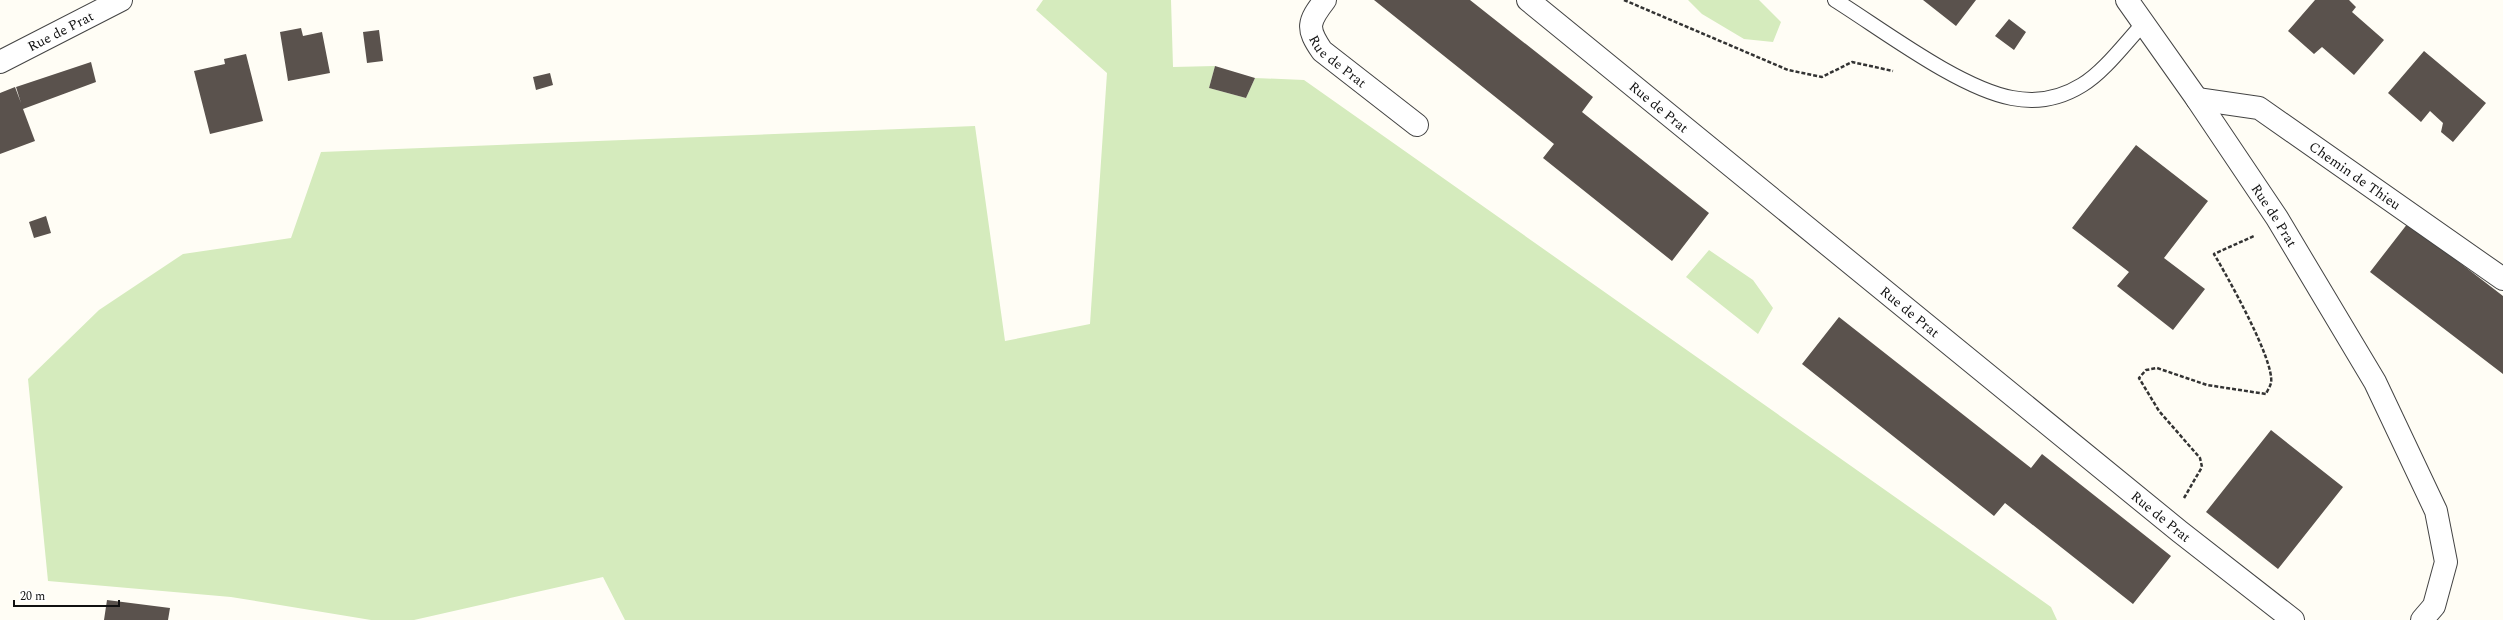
<svg xmlns="http://www.w3.org/2000/svg" width="2503" height="620" font-family="Spectral,serif">
<rect width="100%" height="100%" fill="#fffdf5"/>
<path fill="#d5ebbd" d="M1043,0H1171L1173,67L1215,66L1209,88L1246,98L1255,78L1304,80L2051,607L2057,620H625L603,577L414,620H371L231,597L48,581L28,379L99,310L183,254L291,238L321,152L975,126L1005,341L1090,324L1107,73L1036,10Z
M1688,0H1759L1781,22L1773,42L1744,39L1702,14Z
M1709,250L1753,280L1773,308L1758,334L1686,277Z"/>
<path fill="#5a524d" d="M1374,0H1470L1593,97L1582,112L1709,213L1672,261L1543,158L1554,144Z
M1923,0H1976L1956,26Z
M2315,0H2349L2356,7L2352,12L2384,40L2354,75L2322,47L2314,54L2288,31Z
M2009,19L2026,32L2014,50L1995,36Z
M301,28L303,36L322,32L330,73L288,81L280,32Z
M379,30L383,61L367,63L363,32Z
M2424,51L2486,103L2453,142L2441,132L2443,123L2430,111L2421,122L2388,93Z
M246,54L263,121L210,134L194,71L225,64L224,59Z
M91,62L96,82L23,109L35,141L0,154V93L15,87L21,103L16,87Z
M1215,66L1255,78L1246,98L1209,88Z
M550,73L553,85L536,90L533,77Z
M2136,145L2208,201L2164,258L2205,289L2173,330L2117,286L2129,272L2072,228Z
M46,216L51,233L34,238L29,222Z
M2408,223L2503,296V374L2370,272Z
M1839,317L2031,468L2042,454L2171,556L2133,604L2005,503L1994,516L1802,364Z
M2271,430L2343,487L2278,569L2206,512Z
M107,600L170,608L168,620H104Z"/>
<g fill="none" stroke-linecap="round" stroke-linejoin="round">
<g stroke="#444" stroke-width="16">
<path id="lane" d="M1835,0C1883,30 1959,88 2012,98C2037,103 2061,98 2082,85C2104,72 2126,42 2144,23"/>
</g>
<g stroke="#444" stroke-width="24">
<g id="street">
<path id="s1" d="M1325,0C1308,22 1306,28 1322,51L1417,125"/>
<path id="s2" d="M1528,0L2179,531L2293,620"/>
<path id="s3" d="M2127,0L2197,99L2277,218L2375,382L2436,511L2446,562L2434,606L2422,620"/>
<path id="s4" d="M0,62L121,0"/>
<path id="s5" d="M2197,99L2259,108L2503,279"/>
</g>
</g>
<path stroke="#333" stroke-width="2.5" stroke-dasharray="4 2" stroke-linecap="butt" d="M1624,0L1788,70L1822,77L1852,62L1893,71
M2184,498L2202,467L2200,458L2159,411L2139,378L2146,370L2157,368L2207,385L2266,394C2267,391 2270,387 2271,383C2275,361 2227,276 2214,254L2254,236"/>
<use href="#lane" stroke="#fff" stroke-width="14"/>
<use href="#street" stroke="#fff" stroke-width="22"/>
</g>
<g text-anchor="middle" dominant-baseline="central" stroke-width="4" stroke-linejoin="round" paint-order="stroke">
<g font-size="14" fill="#111" stroke="#fff">
<text stroke="none"><textPath href="#s4" startOffset="68">Rue de Prat</textPath></text>
<text stroke="none"><textPath href="#s1" startOffset="76">Rue de Prat</textPath></text>
<text stroke="none"><textPath href="#s2" startOffset="169">Rue de Prat</textPath></text>
<text stroke="none"><textPath href="#s5" startOffset="180">Chemin de Thieu</textPath></text>
<text stroke="none"><textPath href="#s3" startOffset="261">Rue de Prat</textPath></text>
<text stroke="none"><textPath href="#s2" startOffset="493">Rue de Prat</textPath></text>
<text stroke="none"><textPath href="#s2" startOffset="817">Rue de Prat</textPath></text>
</g>
</g>
<path d="M14 600v6h105v-6" fill="none" stroke="#111111" stroke-width="2"/>
<text x="20" y="600" font-size="12" fill="#111111" stroke="#ffffff" stroke-width="3" paint-order="stroke">20 m</text>
</svg>
